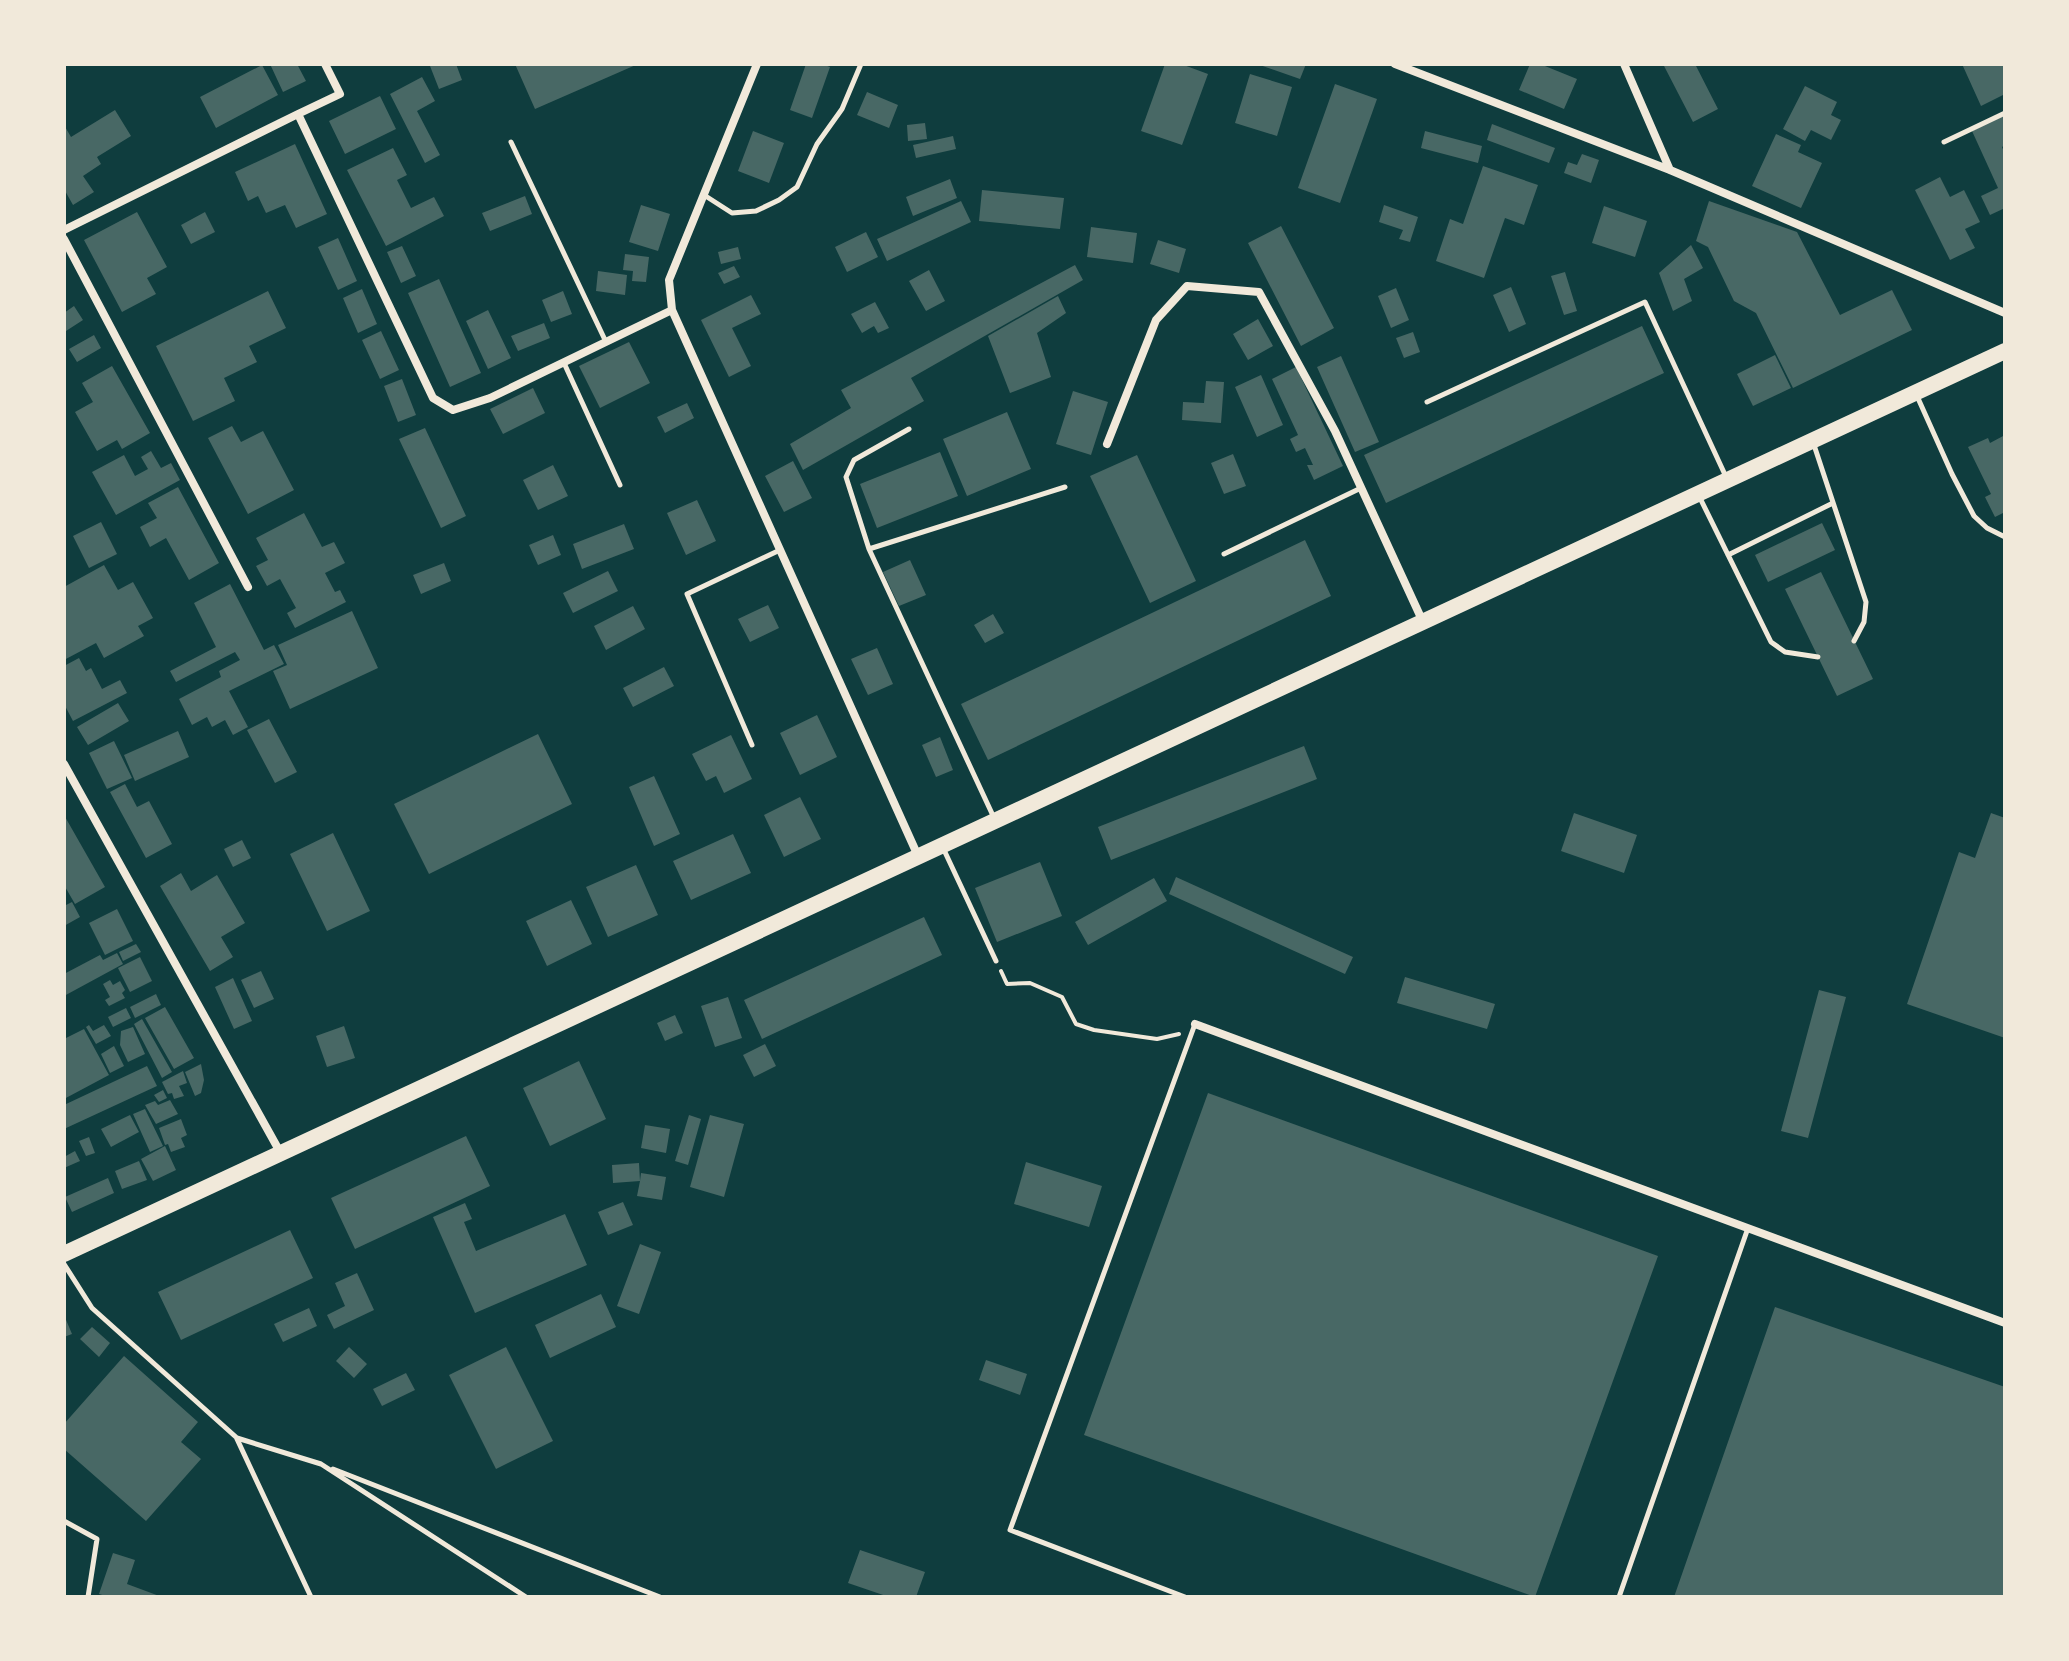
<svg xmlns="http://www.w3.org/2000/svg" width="2069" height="1661" font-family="'DM Sans',sans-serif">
<rect width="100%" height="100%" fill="#0f3d3e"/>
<path fill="#486865" d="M270,64H297L306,81L283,92Z
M435,64H456L462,80L439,89L430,66Z
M515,64H638L535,109Z
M806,64H822L830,67L812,118L790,110Z
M1165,64H1181L1208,74L1182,145L1141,131Z
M1257,64H1306L1300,79Z
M1530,64H1540L1577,79L1564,109L1519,90Z
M1663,64H1695L1718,109L1693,122Z
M1962,64H2004L2005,94L1981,106Z
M262,65L278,95L216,128L200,97Z
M1250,74L1292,87L1277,136L1235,123Z
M422,77L435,101L417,111L440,155L425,163L390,94Z
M1335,84L1377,99L1340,203L1298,188Z
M1805,86L1837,102L1831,115L1841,120L1831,140L1811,130L1805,141L1783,129Z
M867,92L898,105L889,128L857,115Z
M380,96L396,129L345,154L329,121Z
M115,110L131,136L97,157L101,164L83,176L94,192L73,205L64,189V125L71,137Z
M2005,115V145L2002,147L2005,154V208L1990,215L1981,196L1998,188L1972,131Z
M925,123L927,139L908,141L907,125Z
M1492,124L1555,148L1549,163L1487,140Z
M753,131L784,143L769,183L738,171Z
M1425,131L1482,146L1478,163L1421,148Z
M1776,134L1801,145L1798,152L1822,163L1801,208L1752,186Z
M953,136L956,149L916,158L913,145Z
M295,144L327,214L296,228L285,205L266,213L258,196L248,201L235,172Z
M393,148L407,175L397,180L411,208L434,197L444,216L386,246L347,170Z
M1582,154L1599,160L1591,183L1564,173L1568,162L1577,165Z
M1483,166L1538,185L1524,225L1505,218L1484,278L1436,261L1450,219L1463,224Z
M1940,177L1950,197L1964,190L1980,222L1965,229L1975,248L1950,260L1915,190Z
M950,179L957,198L913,216L906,197Z
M982,190L1064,198L1060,229L979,221Z
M525,196L532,214L490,231L482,213Z
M961,201L971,222L887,261L877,239Z
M1709,201L1797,232L1840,315L1892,290L1912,330L1793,388L1756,313L1734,301L1708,247L1696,241Z
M641,205L670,214L658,251L629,242Z
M1384,205L1418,217L1410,242L1399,239L1403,230L1379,222Z
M1604,206L1647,221L1635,257L1592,243Z
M137,212L167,267L147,278L156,294L122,312L84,240Z
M205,212L215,232L191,244L181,225Z
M1281,226L1334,328L1301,346L1248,243Z
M1091,227L1137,233L1133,263L1087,257Z
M866,232L878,257L847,272L835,247Z
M338,238L357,281L338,290L318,247Z
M1158,240L1186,249L1179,273L1150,264Z
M1691,245L1703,268L1684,279L1692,301L1673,311L1659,273Z
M402,246L416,276L401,283L387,252Z
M738,247L741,259L721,264L718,252Z
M625,254L649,257L646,282L632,281L633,271L623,270Z
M1075,265L1083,280L911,378L924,401L803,470L790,444L851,408L841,390Z
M734,266L740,277L724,284L718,273Z
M929,270L945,301L926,311L909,281Z
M598,271L627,275L625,295L596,291Z
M1565,272L1577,311L1564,315L1551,276Z
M439,279L481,373L450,387L408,293Z
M1511,287L1526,324L1509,332L1493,295Z
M1396,288L1409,320L1391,328L1378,296Z
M362,289L377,324L358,333L343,298Z
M268,291L286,328L249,346L257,362L224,378L235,401L193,421L156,346Z
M563,291L572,314L551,322L542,300Z
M751,295L761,314L732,328L751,366L729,377L701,320Z
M1058,296L1066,313L1037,333L1051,377L1010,393L988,336Z
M875,302L889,328L878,333L874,326L862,333L851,314Z
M74,306L83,320L66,331L64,313Z
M488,310L511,358L488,369L466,321Z
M1258,319L1273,346L1248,360L1233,334Z
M544,323L550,338L518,351L511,336Z
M1642,326L1664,373L1386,503L1364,455Z
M381,331L399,370L380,379L362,340Z
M1413,332L1420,352L1404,358L1396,338Z
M94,335L101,348L77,362L69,349Z
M629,342L650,383L600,408L579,366Z
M1775,355L1791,388L1753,406L1737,374Z
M1341,356L1379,442L1355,452L1317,367Z
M112,366L150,433L122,449L117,440L97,451L75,412L93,402L82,383Z
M1296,367L1343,466L1314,480L1307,465H1313L1305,448L1296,452L1290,439L1298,435L1272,379Z
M1261,375L1283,425L1257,437L1235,387Z
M402,379L416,415L398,422L384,386Z
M1206,381L1224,382L1221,423L1182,420L1183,402L1204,403Z
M533,388L545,413L503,434L490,409Z
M1073,391L1108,402L1091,455L1056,444Z
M687,403L694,418L665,433L657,417Z
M1007,412L1031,469L967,496L943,439Z
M232,426L241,442L263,431L294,490L248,514L208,438Z
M425,428L466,516L441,528L399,439Z
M2005,435V512L1995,517L1985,497L1991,494L1968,447L1988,438L1990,443Z
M151,451L161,468L171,463L180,480L116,515L92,472L124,455L135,476L148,469L141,457Z
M940,452L958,496L877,528L860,484Z
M1233,454L1246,486L1224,494L1211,463Z
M1137,455L1196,581L1150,603L1090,476Z
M793,461L812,498L784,512L765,476Z
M553,465L568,496L538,510L523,480Z
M178,487L219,563L189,580L166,538L150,547L140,527L157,518L148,503Z
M697,500L716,541L686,555L667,513Z
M304,513L322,547L334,542L345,563L325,573L335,592L340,590L346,602L295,628L287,613L296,608L280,579L267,586L256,566L268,560L256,538Z
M101,522L117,554L89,568L73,536Z
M1822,523L1835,550L1768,582L1755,555Z
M624,524L634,549L582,569L573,544Z
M553,535L561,555L538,565L529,545Z
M1305,540L1331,596L988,760L961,704Z
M910,560L926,595L899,606L883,572Z
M444,563L451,581L421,594L413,575Z
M104,565L118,590L133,582L153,618L138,626L144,636L104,658L96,643L64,660V587Z
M608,571L618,591L573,613L563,593Z
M1821,572L1873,679L1837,696L1785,589Z
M230,584L264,650L274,645L284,664L229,691L248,727L233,735L225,720L212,727L207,717L192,725L179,699L221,677L219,671L240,660L235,652L176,682L170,671L216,647L194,603Z
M768,605L779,628L750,642L738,619Z
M633,606L645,629L606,650L594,626Z
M352,611L378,668L290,709L273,671L287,665L278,645Z
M993,614L1004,633L985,643L974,625Z
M877,648L893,684L868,695L851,659Z
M79,658L86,671L91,668L102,689L120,680L127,693L73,721L64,704V666Z
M664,667L674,686L633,707L623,688Z
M118,703L129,721L88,745L77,727Z
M817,715L837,757L800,775L780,733Z
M269,719L297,772L275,783L247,730Z
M178,731L189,757L135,781L124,755Z
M538,734L572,804L429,874L394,804Z
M731,735L752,779L724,793L716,776L706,781L692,754Z
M940,737L953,770L936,777L922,745Z
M114,741L132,778L107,789L89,753Z
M1304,746L1317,779L1111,860L1098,827Z
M654,776L680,834L654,846L629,787Z
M125,784L137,807L149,801L172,844L146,858L110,792Z
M800,797L821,839L784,857L764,815Z
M1574,813L1637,835L1624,873L1561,851Z
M1991,813L2005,818V1038L1907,1004L1959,852L1975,858Z
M64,815L105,887L75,904L64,885Z
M333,833L370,911L327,931L290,854Z
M733,834L751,873L691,900L673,861Z
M242,840L251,858L233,867L224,849Z
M1040,862L1062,916L997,942L975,888Z
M636,865L658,915L608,937L586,887Z
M181,873L191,891L217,875L245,923L221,937L233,957L210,971L160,886Z
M1176,877L1353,957L1345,974L1169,894Z
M1154,878L1167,901L1088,945L1075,922Z
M571,900L592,944L547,966L526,921Z
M72,902L80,917L64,926V906Z
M117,909L133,941L105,955L89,923Z
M924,917L942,955L762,1039L744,1000Z
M136,944L141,952L123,961L119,952Z
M117,953L123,964L64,996V974L100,955L103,960Z
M140,957L152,981L130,992L118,968Z
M261,971L274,999L254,1008L241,980Z
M1405,977L1495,1004L1487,1029L1397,1003Z
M233,978L252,1021L234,1029L215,987Z
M110,980L113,985L120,981L125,990L122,993L125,998L109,1006L105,1000L110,997L103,984Z
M1819,990L1846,997L1808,1138L1781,1131Z
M156,994L161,1005L135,1018L130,1007Z
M728,997L742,1038L715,1047L701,1006Z
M165,1007L194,1058L174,1069L145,1018Z
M126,1008L131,1018L113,1027L108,1017Z
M675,1015L683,1033L665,1041L657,1023Z
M142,1019L172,1072L162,1078L134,1024Z
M89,1025L93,1031L104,1025L111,1036L96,1044L86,1027Z
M344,1026L355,1058L327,1067L316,1036Z
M133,1027L145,1054L128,1062L120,1045L121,1031Z
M84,1029L109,1075L64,1099V1039Z
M765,1044L776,1066L754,1077L743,1055Z
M114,1046L124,1066L110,1073L101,1054Z
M579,1061L606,1119L550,1146L523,1088Z
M201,1064L204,1080L201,1093L195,1096L185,1072Z
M147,1066L157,1086L64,1129V1105Z
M183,1071L187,1083L179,1086L184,1096L174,1099L172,1093L168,1094L162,1082Z
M163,1090L167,1098L159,1102L154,1095Z
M1208,1093L1658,1256L1535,1597L1084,1435Z
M170,1100L178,1114L156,1124L145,1105L155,1101L158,1105Z
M145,1109L163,1146L150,1152L133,1114Z
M130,1115L139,1132L111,1147L101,1129Z
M689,1115L701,1119L688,1165L675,1161Z
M710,1115L744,1124L724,1197L690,1187Z
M181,1119L187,1135L181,1138L185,1147L171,1152L168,1144L165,1145L159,1128Z
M645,1125L670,1129L666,1153L641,1148Z
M466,1136L490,1186L355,1249L331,1198Z
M89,1137L95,1153L86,1156L79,1141Z
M165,1146L176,1170L153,1181L141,1159Z
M75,1151L80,1161L64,1168V1157Z
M139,1161L147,1180L122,1189L115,1171Z
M1026,1162L1102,1186L1089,1227L1014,1204Z
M639,1163L640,1181L641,1173L666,1177L662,1200L637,1196L640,1181L613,1183L612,1165Z
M108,1178L114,1193L72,1212L65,1197Z
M623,1202L633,1225L608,1235L598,1212Z
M465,1203L472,1219L464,1222L476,1251L565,1214L587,1265L475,1313L433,1217Z
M290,1230L313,1278L181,1340L158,1292Z
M640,1244L661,1252L639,1314L617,1306Z
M357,1273L374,1310L334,1329L327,1315L345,1306L335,1283Z
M601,1294L616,1327L550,1358L535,1325Z
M1775,1307L2005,1387V1597H1674Z
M309,1308L317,1326L283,1342L274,1324Z
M64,1315L72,1334L64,1337Z
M92,1327L110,1343L99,1357L80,1339Z
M349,1347L367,1364L354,1378L336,1361Z
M506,1347L553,1441L496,1469L449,1375Z
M124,1356L198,1422L181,1442L201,1459L146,1521L64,1449V1424Z
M986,1360L1027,1374L1020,1395L979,1380Z
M406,1373L415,1390L382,1406L373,1389Z
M860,1550L925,1572L916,1597H889L848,1583Z
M113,1553L135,1560L127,1584L162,1597H109L99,1594Z"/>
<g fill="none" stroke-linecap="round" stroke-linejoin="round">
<path stroke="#f1e9da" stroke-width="4" d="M1001,971L1007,984L1030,983L1062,997L1076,1024L1094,1030L1157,1039L1179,1034"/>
<path stroke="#f1e9da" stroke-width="5" d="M511,142L606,342
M1944,142L2005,113
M704,195L732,213L756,211L779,200L797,187L817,144L842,109L861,64
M564,363L620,485
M1917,396L1952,474L1974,516L1987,528L2005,537
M1427,402L1645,302L1727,479
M909,429L854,460L846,477L869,549L995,820
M1814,445L1866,602L1864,622L1854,641
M1700,498L1771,642L1785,652L1818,657
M869,549L1065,487
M1224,554L1361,488
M1728,555L1833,503
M752,745L687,594L780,550
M944,850L996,961
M64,1264L92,1308L237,1438L321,1464L526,1597
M237,1439L311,1597
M333,1469L660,1597
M64,1521L97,1539L88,1597
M1185,1597L1010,1530L1195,1024
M1619,1597L1748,1228"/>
<path stroke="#f1e9da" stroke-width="8" d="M325,64L340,94L298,114L433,398L453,410L490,398L672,310
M757,64L669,280L672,310L918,856
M1395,64L1670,170L2005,313
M1624,64L1670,170
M64,230L298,114
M64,239L248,587
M1107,444L1156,320L1187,286L1259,292L1335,431L1423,622
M64,764L280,1152
M1195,1024L2005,1323"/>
<path stroke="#f1e9da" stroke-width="16" d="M64,1254L2005,351"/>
</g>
<rect width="2069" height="1661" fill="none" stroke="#f1e9da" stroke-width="132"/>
</svg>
